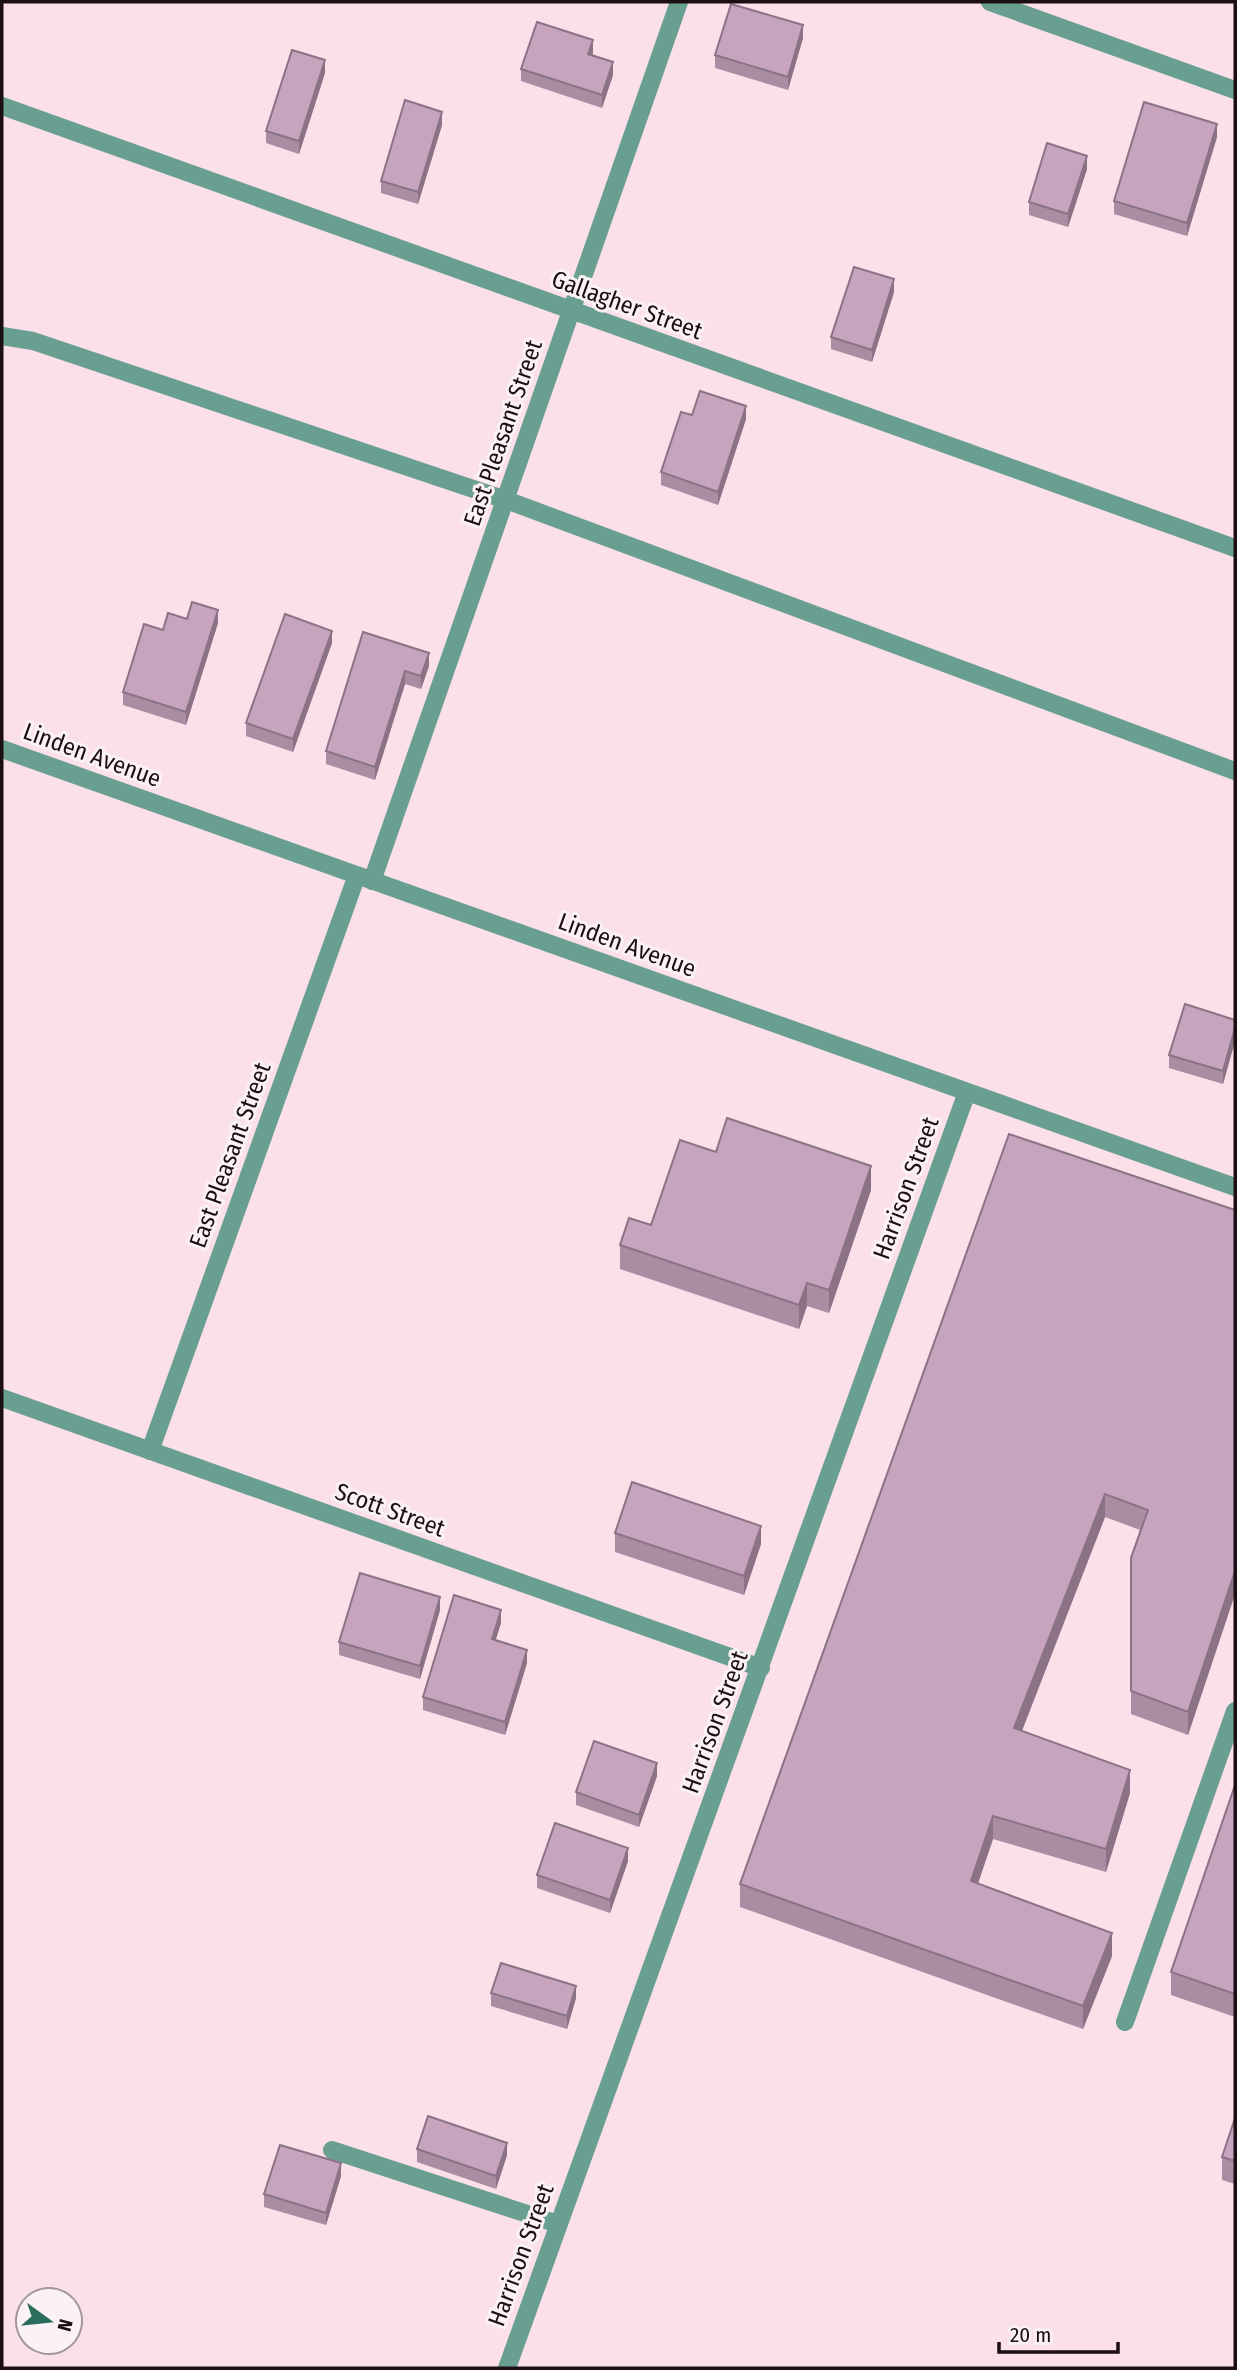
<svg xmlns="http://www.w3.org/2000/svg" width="1237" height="2370" font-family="'Fira Sans Condensed',sans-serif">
<rect width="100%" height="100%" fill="#fbdfe9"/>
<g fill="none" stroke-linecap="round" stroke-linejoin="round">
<path stroke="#689f90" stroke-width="18" d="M2,336L33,341L506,500L1235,771
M1125,2022L1235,1711
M332,2150L558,2224"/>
<path stroke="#689f90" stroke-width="18" d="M990,2L1235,90
M2,106L1235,548
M2,749L1235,1187
M372,881L679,2
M2,1398L761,1668
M150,1451L357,875
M507,2368L967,1092"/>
</g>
<path fill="#ab8da3" d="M803,38L788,90L715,68V55Z
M593,53L592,55L613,75L602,108L521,81V69Z
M325,73L299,154L266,143V131Z
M442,125L418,204L381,193V181Z
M1217,137L1187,236L1114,214V201Z
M1087,169L1068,227L1029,215V202Z
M894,292L872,362L831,349V337Z
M692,415L746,419L718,505L661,485V472Z
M187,619L218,623L186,725L123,705V692L163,630Z
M363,632L429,666L421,689L405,684L375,780L326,764V751Z
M332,643L293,752L246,736V723Z
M1235,1020V1041L1223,1084L1169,1068V1055Z
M716,1152L871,1190L829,1313L807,1306L799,1329L620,1269V1245L651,1225Z
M1235,1210V1594L1188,1735L1131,1714V1558L1140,1530L1105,1517L1022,1731L1130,1793L1106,1872L993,1839L978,1883L1112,1956L1083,2029L740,1907V1884Z
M615,1533L761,1544L744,1595L615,1552Z
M440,1610L420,1679L339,1655V1642Z
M501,1623L495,1640L527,1663L505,1735L423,1710V1697Z
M657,1776L639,1827L576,1805V1792Z
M1235,1785V2017L1171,1995V1972Z
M628,1861L610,1913L537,1888V1875Z
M491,1993L576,1998L567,2029L491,2006Z
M1235,2118V2184L1222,2180V2157Z
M417,2149L507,2155L496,2189L417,2162Z
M341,2176L326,2225L264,2207V2194Z"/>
<path fill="#8b7385" d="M803,25V38L788,90V77Z
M593,40V53L588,67V54Z
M325,60V73L299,154V141Z
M613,62V75L602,108V95Z
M442,112V125L418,204V192Z
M1217,124V137L1187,236V223Z
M1087,156V169L1068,227V214Z
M894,279V292L872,362V350Z
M746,406V419L718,505V492Z
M218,610V623L186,725V712Z
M332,631V643L293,752V739Z
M429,653V666L421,689V676Z
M405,671V684L375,780V767Z
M1235,1028V1041L1223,1084V1071Z
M871,1166V1190L829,1313V1290Z
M807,1283V1306L799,1329V1305Z
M1105,1494V1517L1014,1751V1728Z
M761,1526V1544L744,1595V1576Z
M1235,1571V1594L1188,1735V1712Z
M440,1597V1610L420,1679V1666Z
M501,1610V1623L492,1652V1639Z
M527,1650V1663L505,1735V1722Z
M657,1763V1776L639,1827V1815Z
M1130,1770V1793L1106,1872V1849Z
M993,1816V1839L971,1904V1881Z
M628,1848V1861L610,1913V1900Z
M1112,1933V1956L1083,2029V2006Z
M576,1986V1998L567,2029V2016Z
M507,2143V2155L496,2189V2176Z
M341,2163V2176L326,2225V2213Z"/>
<path fill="#c7a4be" stroke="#8b7385" stroke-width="2" d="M731,4L803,25L788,77L715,55Z
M537,22L593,40L588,54L613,62L602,95L521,69Z
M292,50L325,60L299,141L266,131Z
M405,100L442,112L418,192L381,181Z
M1144,102L1217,124L1187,223L1114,201Z
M1047,143L1087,156L1068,214L1029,202Z
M854,267L894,279L872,350L831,337Z
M700,391L746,406L718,492L661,472L681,412L692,415Z
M192,602L218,610L186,712L123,692L144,624L163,630L168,613L187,619Z
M285,614L332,631L293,739L246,723Z
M363,632L429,653L421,676L405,671L375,767L326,751Z
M1185,1004L1235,1020V1028L1223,1071L1169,1055Z
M727,1118L871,1166L829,1290L807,1283L799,1305L620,1245L629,1218L651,1225L680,1140L716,1152Z
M1009,1134L1235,1210V1571L1188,1712L1131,1691V1558L1148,1510L1105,1494L1014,1728L1130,1770L1106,1849L993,1816L971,1881L1112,1933L1083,2006L740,1884Z
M632,1482L761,1526L744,1576L615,1533Z
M360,1573L440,1597L420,1666L339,1642Z
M454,1595L501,1610L492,1639L527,1650L505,1722L423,1697Z
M594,1741L657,1763L639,1815L576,1792Z
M1235,1785V1994L1171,1972Z
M555,1823L628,1848L610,1900L537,1875Z
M501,1963L576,1986L567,2016L491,1993Z
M428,2116L507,2143L496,2176L417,2149Z
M1235,2118V2161L1222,2157Z
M280,2145L341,2163L326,2213L264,2194Z"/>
<g text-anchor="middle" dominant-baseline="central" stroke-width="6" stroke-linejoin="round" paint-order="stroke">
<g font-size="24" fill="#1c0e13" stroke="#fbf2f5">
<text transform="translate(627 305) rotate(20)">Gallagher Street</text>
<text transform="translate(503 433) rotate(-71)">East Pleasant Street</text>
<text transform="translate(92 755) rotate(20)">Linden Avenue</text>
<text transform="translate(627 945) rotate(20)">Linden Avenue</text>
<text transform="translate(230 1155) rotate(-70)">East Pleasant Street</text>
<text transform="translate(906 1188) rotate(-70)">Harrison Street</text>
<text transform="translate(390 1510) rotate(20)">Scott Street</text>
<text transform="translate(715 1722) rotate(-70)">Harrison Street</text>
<text transform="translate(521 2255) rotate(-70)">Harrison Street</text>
</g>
</g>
<rect width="1237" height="2370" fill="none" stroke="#1c0e13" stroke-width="7"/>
<g transform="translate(49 2321) rotate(105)"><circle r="33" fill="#fbf2f5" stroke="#a2979b" stroke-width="2"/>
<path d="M0-5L12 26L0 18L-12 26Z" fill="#2a6d5d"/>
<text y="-10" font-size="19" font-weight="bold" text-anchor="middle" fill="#1c0e13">N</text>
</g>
<path d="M999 2342v10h119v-10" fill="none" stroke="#1c0e13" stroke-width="3.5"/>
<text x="1010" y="2342" font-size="21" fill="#1c0e13" stroke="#fbf2f5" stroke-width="5" paint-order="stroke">20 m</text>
</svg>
